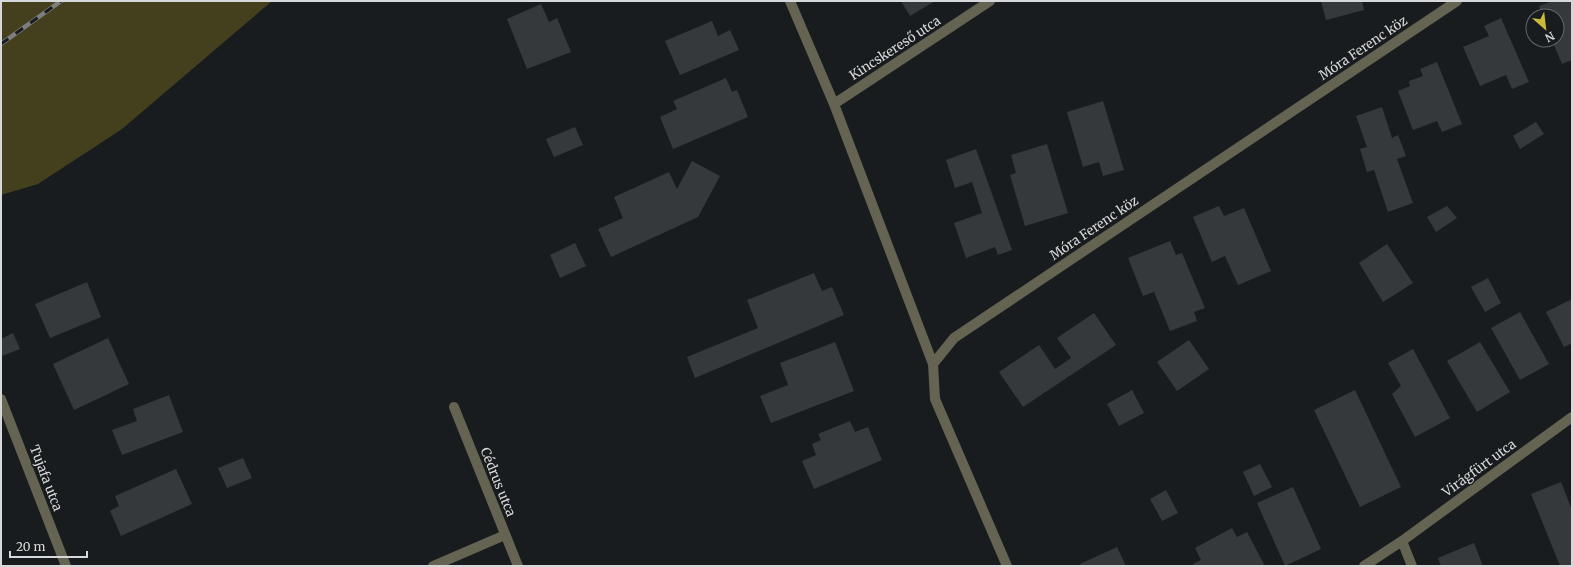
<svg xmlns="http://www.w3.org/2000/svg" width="1573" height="567" font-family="Merriweather,serif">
<rect width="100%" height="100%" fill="#191c1e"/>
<path fill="#44401d" d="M1,1H272L122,129L38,184L1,195Z"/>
<path fill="#36393c" d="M901,1H935L910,16Z
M1321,1H1362L1364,10L1326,20Z
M1552,1H1572V60L1562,64L1552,40H1557V16H1543L1539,6Z
M541,4L549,22L557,18L571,52L527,69L507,19Z
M1501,18L1529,82L1512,89L1506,75L1480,86L1463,47L1489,36L1484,26Z
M712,21L718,36L730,30L739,50L680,75L665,41Z
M1437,62L1462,124L1442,132L1437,121L1413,130L1398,91L1410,86L1409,81L1423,76L1420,69Z
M726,78L732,92L737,90L748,117L673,149L660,117L677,109L673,101Z
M1103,101L1124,170L1103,176L1099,162L1083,167L1067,112Z
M1382,107L1392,138L1398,135L1406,156L1397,159L1413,203L1388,212L1374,170L1367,172L1360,149L1367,147L1356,116Z
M1536,122L1544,134L1520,149L1513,136Z
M575,127L583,145L554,157L546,139Z
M1047,144L1068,213L1025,226L1010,175L1016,173L1011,155Z
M976,149L1012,250L998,255L995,247L966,258L954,223L982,213L972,182L955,188L946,160Z
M692,161L720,176L698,217L611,257L598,229L623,218L614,197L669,172L677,189Z
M1219,206L1224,216L1244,208L1271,271L1238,285L1225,256L1212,262L1193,217Z
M1447,206L1457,218L1436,232L1427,217Z
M1170,241L1176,255L1182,253L1205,308L1194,312L1197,321L1170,331L1154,292L1143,296L1128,258Z
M575,243L586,266L560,278L550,255Z
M1387,244L1413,283L1383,302L1359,263Z
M814,273L822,291L832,287L844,315L695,378L687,357L758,328L747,300Z
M1488,278L1501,303L1485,312L1471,287Z
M87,282L101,317L50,338L35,304Z
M1572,299V343L1564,347L1546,312Z
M1520,312L1549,364L1520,380L1491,328Z
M1094,313L1116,345L1023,407L999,372L1039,345L1055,369L1071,358L1057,338Z
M13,333L20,349L2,356L1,353V339Z
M108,338L129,384L74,410L53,364Z
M1189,340L1209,369L1177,391L1157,362Z
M835,342L854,391L771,423L760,396L788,385L780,363Z
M1480,342L1510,392L1477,412L1447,361Z
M1413,349L1450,418L1415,437L1392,394L1401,386L1388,363Z
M1132,390L1144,413L1119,426L1107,404Z
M1355,390L1401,487L1360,507L1314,410Z
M169,395L183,432L122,455L112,430L137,421L133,409Z
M850,421L855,432L868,427L882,460L814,489L802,461L816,455L812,444L821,440L818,434Z
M243,458L252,478L227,488L218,468Z
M1260,464L1272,487L1254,496L1243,472Z
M176,469L192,504L121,536L110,511L119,506L115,496Z
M1561,482L1572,510V566H1560L1531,494Z
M1293,487L1321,549L1285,566L1257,503Z
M1166,490L1178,513L1162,521L1150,499Z
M1232,528L1237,537L1247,532L1265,566H1194L1193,564L1201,560L1195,548Z
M1474,543L1483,566H1441L1438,558Z
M1117,547L1126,566H1081L1080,564Z"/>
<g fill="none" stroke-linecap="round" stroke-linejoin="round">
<path stroke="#656352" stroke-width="10" d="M790,1L834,104L933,364
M834,104L990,1
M1,399L66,566
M454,407L518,566
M1402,541L1412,566
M433,566L505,535
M1007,566L935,399L933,364L954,338L1457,1
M1364,566L1402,541L1572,417"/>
<g stroke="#7c7e80" stroke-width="4.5">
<path id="rail" d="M1,44L61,1"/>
</g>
<use href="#rail" stroke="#191c1e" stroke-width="3" stroke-dasharray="9" stroke-linecap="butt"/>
</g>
<g text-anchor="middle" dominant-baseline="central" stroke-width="3" stroke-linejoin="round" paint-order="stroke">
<g font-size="13" fill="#d6d8d9" stroke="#191c1e">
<text transform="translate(895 48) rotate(-33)">Kincskereső utca</text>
<text transform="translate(1363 48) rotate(-34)">Móra Ferenc köz</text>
<text transform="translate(1094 228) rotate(-34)">Móra Ferenc köz</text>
<text transform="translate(1479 468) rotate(-36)">Virágfürt utca</text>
<text transform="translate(46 478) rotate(69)">Tujafa utca</text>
<text transform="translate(498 482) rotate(68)">Cédrus utca</text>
</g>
</g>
<rect width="1573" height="567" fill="none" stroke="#d6d8d9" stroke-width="4"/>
<g transform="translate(1545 28) rotate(152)"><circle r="19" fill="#191c1e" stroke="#656769"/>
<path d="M0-3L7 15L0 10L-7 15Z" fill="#caba3a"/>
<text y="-6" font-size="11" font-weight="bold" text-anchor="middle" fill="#d6d8d9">N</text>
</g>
<path d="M10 551v6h77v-6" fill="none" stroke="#d6d8d9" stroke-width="2"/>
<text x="16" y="551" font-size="12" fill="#d6d8d9" stroke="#191c1e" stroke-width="3" paint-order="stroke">20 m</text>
</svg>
